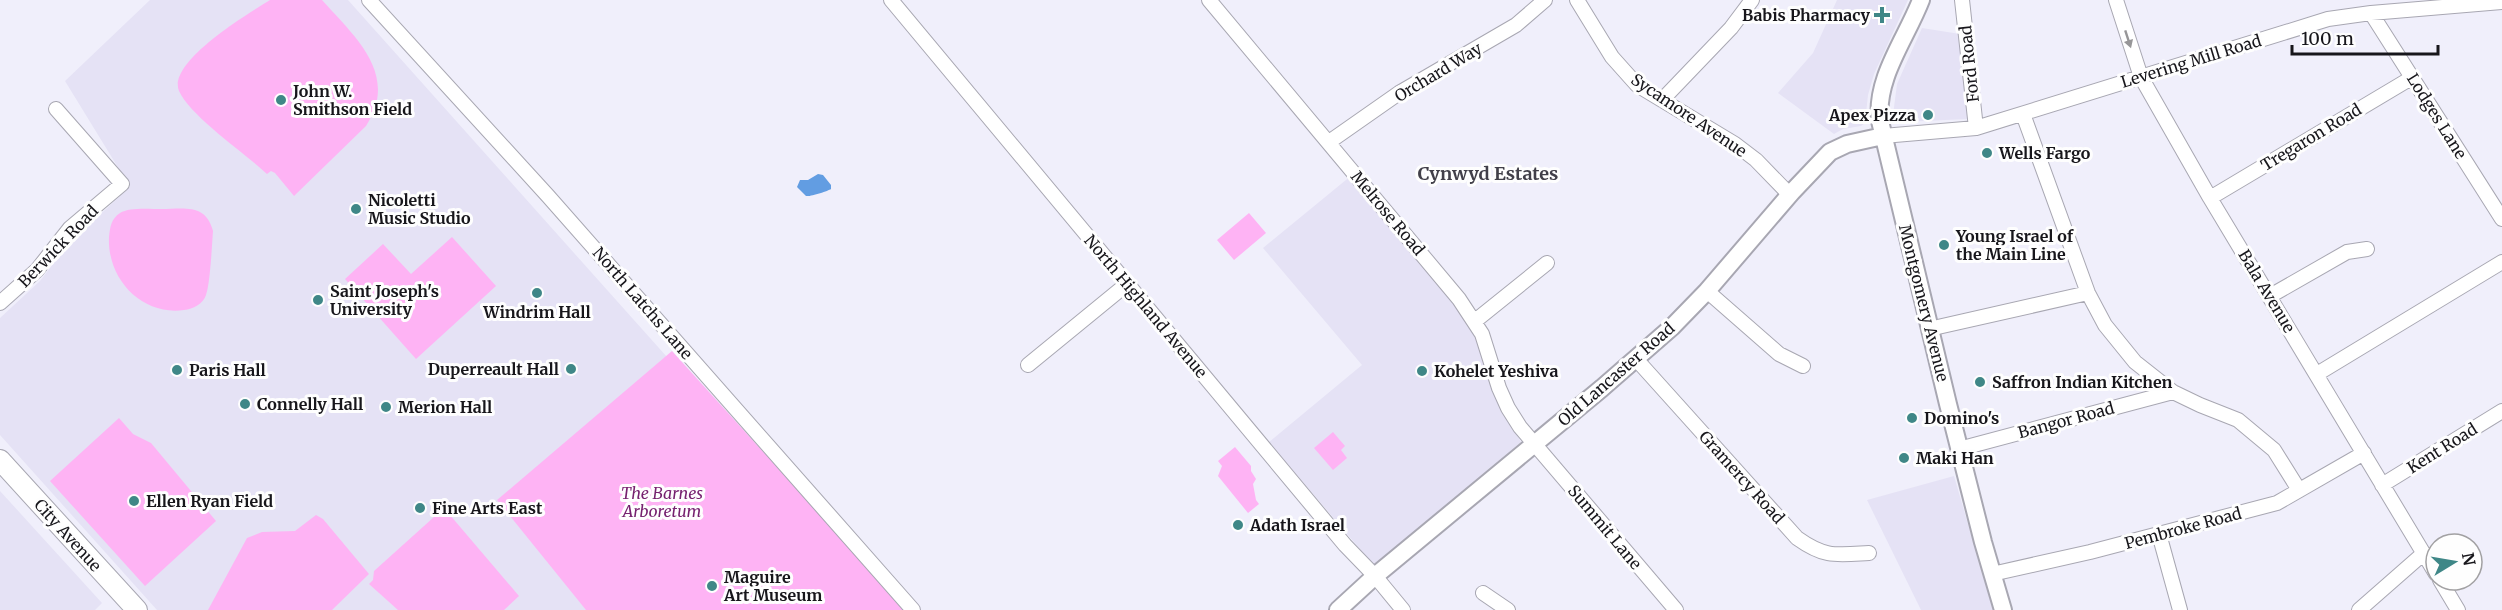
<svg xmlns="http://www.w3.org/2000/svg" width="2502" height="610" font-family="Merriweather,serif">
<rect width="100%" height="100%" fill="#f0effb"/>
<path fill="#e5e2f5" d="M150,0H348L893,610H157L0,435V318L40,281L69,243L130,187L65,81Z
M1837,0H1908L1874,74L1868,95L1865,123L1861,126L1843,129L1834,134L1778,93L1813,53Z
M1922,28L1960,34L1968,119L1900,122L1893,115L1897,84Z
M1352,175L1468,323L1483,353L1505,415L1521,442L1376,568L1269,442L1362,365L1263,248Z
M1954,476L1993,610H1921L1867,500Z
M0,491L102,603L95,610H0Z"/>
<path fill="#feb3f4" d="M270,0H322C354,36 400,74 366,126L294,196L275,173L271,171L267,174C245,153 191,117 179,91C167,62 249,13 270,0Z
M161,209C184,209 206,203 213,231C212,244 210,286 206,295C203,304 193,309 184,310C142,316 107,279 109,237C110,227 111,219 120,213C129,207 150,209 161,209Z
M1249,213L1266,233L1234,260L1217,240Z
M452,237L496,286L416,359L345,279L383,244L411,274Z
M672,351L906,610H586L497,500Z
M119,418L133,434L151,443L216,521L145,586L50,481Z
M1333,432L1345,446L1341,450L1347,458L1333,470L1314,448Z
M1235,447L1251,466V471L1256,479L1253,484L1256,500L1259,504L1248,513L1218,476L1222,466L1218,461Z
M444,508L519,596L504,610H398L369,584L373,580L374,571Z
M316,515L323,519L369,574L332,610H208L247,538L262,532L295,531Z"/>
<path fill="#629de2" d="M818,174L823,175L831,185V189C828,191 810,197 806,196L797,187L800,180H808Z"/>
<g fill="none" stroke-linecap="round" stroke-linejoin="round">
<g stroke="#a8a7b2" stroke-width="16">
<path id="minor" d="M369,0L548,196L913,610
M891,0L1345,545L1375,576L1403,610
M1209,0L1459,299L1482,334L1499,388L1508,408L1520,427L1676,610
M1577,0L1612,57L1637,85L1735,144L1756,160L1790,195
M1962,0L1976,128
M2116,0L2141,77L2210,198L2436,574
M2371,13L2502,219
M1662,100L1731,28L1752,0
M2023,114L2088,293L2105,325L2135,362L2173,392L2200,405L2238,420L2274,450L2299,490
M1883,136L1976,128L2328,19L2371,13L2502,2
M1329,142L1399,93L1516,25L1545,0
M2210,198L2413,77
M1707,291L1779,354L1803,366
M2270,296L2347,252L2367,249
M0,303L37,270L70,228L122,184L56,109
M1475,321L1547,263
M1929,329L2088,293
M1636,359L1797,538C1825,558 1836,555 1869,553
M1028,365L1127,284
M2317,374L2502,262
M1959,449L2173,392
M2382,485L2502,411
M2159,534L2180,610
M1992,574L2090,552L2277,503L2364,453
M2440,580L2458,610
M1483,593L1508,610
M2359,610L2424,553"/>
</g>
<g stroke="#a8a7b2" stroke-width="20">
<path id="major" d="M1921,0C1906,39 1875,78 1880,121L1948,404L1983,542L2003,610
M1338,610L1375,576L1602,388L1672,327L1707,291L1792,192L1830,152L1847,144L1883,136"/>
</g>
<g stroke="#a8a7b2" stroke-width="22">
<path id="highway" d="M0,460L137,610"/>
</g>
<use href="#minor" stroke="#fff" stroke-width="14"/>
<use href="#major" stroke="#fff" stroke-width="16"/>
<use href="#highway" stroke="#fff" stroke-width="20"/>
</g>
<defs><path id="oneway-solid" d="M-6-.8H1V-3.2L6.5 0L1 3.2V.8H-6Z" transform="scale(1.5)"/></defs>
<use fill="#979698" href="#oneway-solid" transform="translate(2128 39) rotate(72)"/>
<g fill="#3f8787" stroke="#fefefe" stroke-width="2">
<path d="M1879 6h6v6h6v6h-6v6h-6v-6h-6v-6h6z"/>
<circle cx="281" cy="100" r="6"/>
<circle cx="1928" cy="115" r="6"/>
<circle cx="1987" cy="153" r="6"/>
<circle cx="356" cy="209" r="6"/>
<circle cx="1944" cy="245" r="6"/>
<circle cx="537" cy="293" r="6"/>
<circle cx="318" cy="300" r="6"/>
<circle cx="571" cy="369" r="6"/>
<circle cx="177" cy="370" r="6"/>
<circle cx="1422" cy="371" r="6"/>
<circle cx="1980" cy="382" r="6"/>
<circle cx="245" cy="404" r="6"/>
<circle cx="386" cy="407" r="6"/>
<circle cx="1912" cy="418" r="6"/>
<circle cx="1904" cy="458" r="6"/>
<circle cx="134" cy="501" r="6"/>
<circle cx="420" cy="508" r="6"/>
<circle cx="1238" cy="525" r="6"/>
<circle cx="712" cy="586" r="6"/>
</g>
<g text-anchor="middle" dominant-baseline="central" stroke-width="6" stroke-linejoin="round" paint-order="stroke">
<g font-size="16" font-weight="bold" fill="#17161b" stroke="#fefefe" text-anchor="start">
<text x="1870" y="15" text-anchor="end">Babis Pharmacy</text>
<text x="293" y="91">John W.<tspan x="293" dy="18">Smithson Field</tspan></text>
<text x="1916" y="115" text-anchor="end">Apex Pizza</text>
<text x="1999" y="153">Wells Fargo</text>
<text x="368" y="200">Nicoletti<tspan x="368" dy="18">Music Studio</tspan></text>
<text x="1956" y="236">Young Israel of<tspan x="1956" dy="18">the Main Line</tspan></text>
<text x="330" y="291">Saint Joseph's<tspan x="330" dy="18">University</tspan></text>
<text x="537" y="312" text-anchor="middle">Windrim Hall</text>
<text x="559" y="369" text-anchor="end">Duperreault Hall</text>
<text x="189" y="370">Paris Hall</text>
<text x="1434" y="371">Kohelet Yeshiva</text>
<text x="1992" y="382">Saffron Indian Kitchen</text>
<text x="257" y="404">Connelly Hall</text>
<text x="398" y="407">Merion Hall</text>
<text x="1924" y="418">Domino's</text>
<text x="1916" y="458">Maki Han</text>
<text x="146" y="501">Ellen Ryan Field</text>
<text x="432" y="508">Fine Arts East</text>
<text x="1250" y="525">Adath Israel</text>
<text x="724" y="577">Maguire<tspan x="724" dy="18">Art Museum</tspan></text>
</g>
<g font-size="16" fill="#17161b" stroke="#fefefe">
<text transform="translate(2191 61) rotate(-17)">Levering Mill Road</text>
<text transform="translate(1969 64) rotate(-96)">Ford Road</text>
<text transform="translate(1438 72) rotate(-31)">Orchard Way</text>
<text transform="translate(1689 115) rotate(34)">Sycamore Avenue</text>
<text transform="translate(2437 116) rotate(58)">Lodges Lane</text>
<text transform="translate(2311 137) rotate(-31)">Tregaron Road</text>
<text transform="translate(1388 213) rotate(50)">Melrose Road</text>
<text transform="translate(58 246) rotate(-46)">Berwick Road</text>
<text transform="translate(2267 291) rotate(59)">Bala Avenue</text>
<text transform="translate(643 303) rotate(49)">North Latchs Lane</text>
<text transform="translate(1924 303) rotate(76)">Montgomery Avenue</text>
<text transform="translate(1146 306) rotate(50)">North Highland Avenue</text>
<text transform="translate(1616 374) rotate(-41)">Old Lancaster Road</text>
<text transform="translate(2066 420) rotate(-15)">Bangor Road</text>
<text transform="translate(2442 448) rotate(-32)">Kent Road</text>
<text transform="translate(1742 477) rotate(48)">Gramercy Road</text>
<text transform="translate(1605 527) rotate(50)">Summit Lane</text>
<text transform="translate(2183 528) rotate(-15)">Pembroke Road</text>
<text transform="translate(68 535) rotate(48)">City Avenue</text>
</g>
<g font-size="16" font-style="italic" fill="#76216f" stroke="#fefefe">
<text x="662" y="493">The Barnes<tspan x="662" dy="18">Arboretum</tspan></text>
</g>
<g font-size="18" font-weight="bold" fill="#413f49" stroke="#fefefe">
<text x="1488" y="173">Cynwyd Estates</text>
</g>
</g>
<g transform="translate(2454 562) rotate(79)"><circle r="28" fill="#fefefe" stroke="#a2a1a3" stroke-width="1.5"/>
<path d="M0-4.5L10 22L0 15L-10 22Z" fill="#3f8787"/>
<text y="-9" font-size="16" font-weight="bold" text-anchor="middle" fill="#17161b">N</text>
</g>
<path d="M2292 45v9h146v-9" fill="none" stroke="#17161b" stroke-width="3"/>
<text x="2301" y="45" font-size="18" fill="#17161b" stroke="#fefefe" stroke-width="4.5" paint-order="stroke">100 m</text>
</svg>
